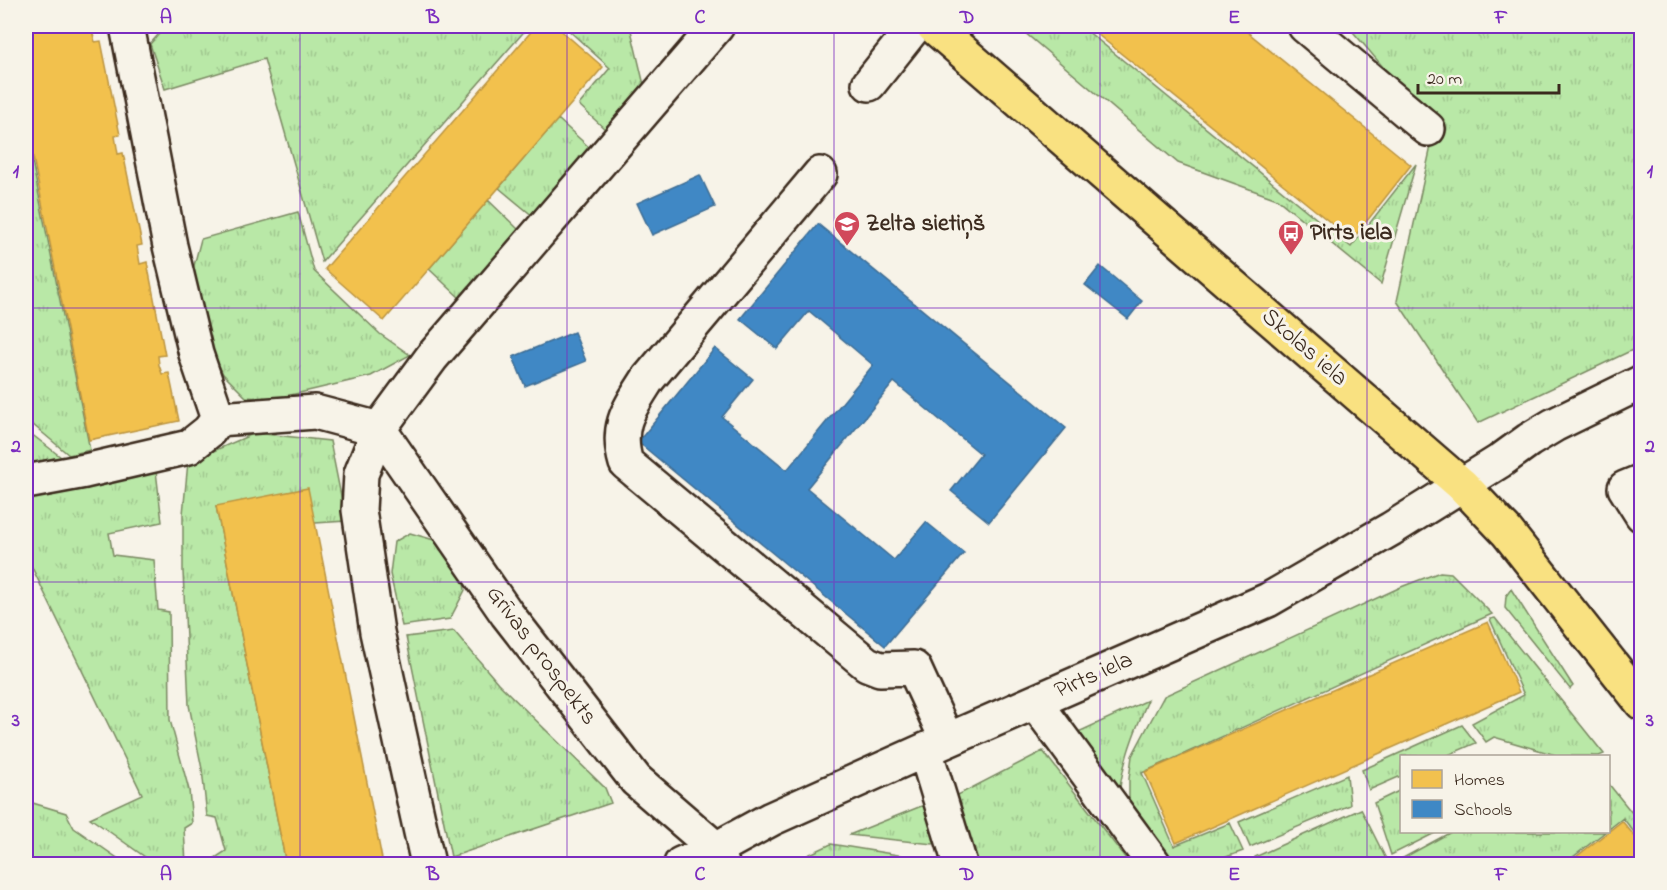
<svg xmlns="http://www.w3.org/2000/svg" width="1667" height="890" font-family="'Indie Flower',sans-serif">
<defs>
<pattern id="grass-tufts" width="24" height="20" patternUnits="userSpaceOnUse" patternTransform="scale(1.5)"><rect width="24" height="20" fill="#b9e8a7"/><path d="M3 7l-1-3M5 7V3M7 7l1-3M15 17l-1-3M17 17v-4M19 17l1-3" fill="none" stroke="#a0c78f"/></pattern>
</defs>
<rect width="100%" height="100%" fill="#f7f3e8"/>
<filter id="ink" filterUnits="userSpaceOnUse"><feTurbulence type="fractalNoise" baseFrequency=".0167" numOctaves="2"/><feDisplacementMap in="SourceGraphic" scale="12" xChannelSelector="R" yChannelSelector="G"/><feConvolveMatrix kernelMatrix="1 2 1 2 8 2 1 2 1" color-interpolation-filters="sRGB"/></filter>
<g filter="url(#ink)">
<path fill="url(#grass-tufts)" stroke="#7a8962" stroke-width="1.5" d="M166,26H529L322,262L264,59L165,89L150,44Z
M564,26H630L644,85L607,131L579,105L610,68Z
M1017,26H1081L1351,247L1416,164L1381,284L1277,199L1178,163Z
M1348,26H1641V346L1478,423L1397,301L1435,128Z
M558,119L591,149L534,217L499,188Z
M26,131L90,450L69,455L26,419Z
M488,200L519,230L462,300L429,269Z
M298,212L314,271L380,334L410,355L371,376L274,399L246,397L223,374L204,333L191,277L201,239Z
M26,430L61,457L26,464Z
M255,433L330,441L346,521L315,523L216,506L286,864H206L226,851L217,818L207,816L202,769L189,705L183,571V514L188,462Z
M156,471L162,522L109,533L113,555L154,560L158,610L169,612L170,720L189,790L192,823L184,828L186,864H155L90,818L142,794L26,555V499Z
M410,533L434,540L463,577L465,590L450,619L402,626L390,574L394,542Z
M1440,572L1451,573L1492,614L1142,773L1174,846L1230,823L1243,851L1207,864H1173L1155,854L1129,819V779L1132,756L1164,696L1401,587Z
M1511,589L1573,686L1570,689L1505,608L1506,596Z
M1495,618L1604,754L1599,756H1559L1494,737L1486,742L1472,723L1524,695L1490,619Z
M454,631L498,683L605,788L611,803L451,857L406,637Z
M1148,700C1133,735 1120,768 1118,806L1076,733Z
M1462,725L1476,743L1446,756H1402L1401,776L1369,790L1362,770Z
M1043,751L1130,864H970L948,800Z
M1347,775L1350,805L1250,847L1239,822Z
M1608,783L1641,824V841L1623,818L1609,829Z
M1401,790L1402,832H1437L1391,855L1374,803Z
M26,801L66,813L74,828L126,864H26Z
M924,805L938,839L933,844L849,835Z
M1361,809L1386,859L1378,864H1260L1255,857Z
M1451,832H1605L1564,864H1392Z
M831,844L953,864H923L922,862L914,864H789Z"/>
<path fill="#f2c14e" stroke="#bb9440" stroke-width="1.5" d="M26,26H96L91,27L95,42L101,41L120,135L115,136L118,154L123,153L142,245L137,246L140,264L147,262L165,355L158,356L159,365L162,374L169,373L179,421L89,440L26,122Z
M536,26H556L603,67L384,321L325,269Z
M1087,26H1240L1411,165L1352,240Z
M308,488L362,757L383,864H286L216,506Z
M1488,622L1519,692L1176,843L1145,772Z
M1622,821L1642,845V864H1567Z"/>
<path fill="#3f88c5" stroke="#3e6c93" stroke-width="1.5" d="M700,175L715,207L652,235L637,203Z
M818,224L1066,428L989,522L951,491L981,454L894,382L807,488L894,560L926,522L964,553L885,646L638,442L715,348L753,379L722,417L787,470L873,365L809,311L777,349L740,319Z
M1100,266L1142,301L1128,319L1085,285Z
M574,332L586,361L525,386L513,357Z"/>
<g fill="none" stroke-linecap="round" stroke-linejoin="round">
<g stroke="#3b2a1e" stroke-width="38">
<path id="minor" d="M127,26L170,246L196,354L218,419
M1305,26L1428,129
M869,84L915,26
M820,174L648,379C629,409 615,426 626,463L867,664L880,669L914,668L947,740
M379,429L507,614L636,780L716,849L722,864
M379,429L361,474L359,510L377,632L428,864
M1642,481L1625,488L1642,515
M26,482L85,471L189,447L209,431L218,419L315,412L379,429L432,357L717,26
M1035,702L1154,864
M925,750L960,864
M681,864L716,849L771,819L925,750L1268,600L1391,529L1500,461L1529,440L1554,425L1642,382"/>
</g>
<g stroke="#3b2a1e" stroke-width="38">
<path id="major" d="M933,26L1462,485L1507,532L1642,703"/>
</g>
<use href="#minor" stroke="#f7f3e8" stroke-width="33"/>
<use href="#major" stroke="#f9e181" stroke-width="33"/>
</g>
</g>
<path fill="none" stroke="#7b2cbf" stroke-width="1.5" stroke-opacity="0.55" d="M300,26V864M567,26V864M834,26V864M1100,26V864M1367,26V864M26,308H1642M26,582H1642"/>
<defs>
<g id="school-pin" transform="scale(1.35)"><path d="M0 17L-7.5 6A9.5 9.5 0 1 1 7.5 6Z" fill="#d1495b" stroke="#f7f3e8"/><path d="M0-5L7-2L0 1L-7-2ZM-4 1L0 2.5L4 1V4Q0 6-4 4Z" fill="#fff"/></g>
<g id="bus-pin" transform="scale(1.35)"><path d="M0 17L-7.5 6A9.5 9.5 0 1 1 7.5 6Z" fill="#d1495b" stroke="#f7f3e8"/><path d="M-5-6H5V4H4V6H2V4H-2V6H-4V4H-5ZM-3.5-4V0h7V-4ZM-3.5 1.2v1.5H-2V1.2ZM2 1.2v1.5H3.5V1.2Z" fill="#fff"/></g>
</defs>
<g fill-rule="evenodd">
<use href="#school-pin" x="847" y="224"/>
<use href="#bus-pin" x="1291" y="233"/>
</g>
<g text-anchor="middle" dominant-baseline="central" stroke-width="6" stroke-linejoin="round" paint-order="stroke">
<g font-size="24" font-weight="bold" fill="#3b2a1e" stroke="#f7f3e8" text-anchor="start">
<text x="866" y="224">Zelta sietiņš</text>
<text x="1310" y="233">Pirts iela</text>
</g>
<g font-size="24" fill="#3b2a1e" stroke="#f7f3e8">
<text transform="translate(1304 348) rotate(41)">Skolas iela</text>
<text transform="translate(541 656) rotate(53)">Grīvas prospekts</text>
<text transform="translate(1094 676) rotate(-24)">Pirts iela</text>
</g>
</g>
<rect width="1667" height="890" fill="none" stroke="#f7f3e8" stroke-width="66"/>
<rect x="1400" y="755" width="210" height="78" fill="#f7f3e8" stroke="#aca397" stroke-width="1.5"/>
<rect x="1412" y="770" width="30" height="18" fill="#f2c14e" stroke="#aca397" stroke-width="1.5"/>
<text x="1454" y="785" font-size="18" fill="#3b2a1e">Homes</text>
<rect x="1412" y="800" width="30" height="18" fill="#3f88c5" stroke="#aca397" stroke-width="1.5"/>
<text x="1454" y="815" font-size="18" fill="#3b2a1e">Schools</text>
<path d="M1418 84v9h141v-9" fill="none" stroke="#3b2a1e" stroke-width="3"/>
<text x="1427" y="84" font-size="18" fill="#3b2a1e" stroke="#f7f3e8" stroke-width="4.5" paint-order="stroke">20 m</text>
<rect x="33" y="33" width="1601" height="824" fill="none" stroke="#7b2cbf" stroke-width="2"/>
<g font-size="20" text-anchor="middle" font-weight="bold" fill="#7b2cbf">
<text x="166" y="23">A</text>
<text x="433" y="23">B</text>
<text x="700" y="23">C</text>
<text x="967" y="23">D</text>
<text x="1234" y="23">E</text>
<text x="1501" y="23">F</text>
<text x="16" y="177">1</text>
<text x="1650" y="177">1</text>
<text x="16" y="452">2</text>
<text x="1650" y="452">2</text>
<text x="16" y="726">3</text>
<text x="1650" y="726">3</text>
<text x="166" y="880">A</text>
<text x="433" y="880">B</text>
<text x="700" y="880">C</text>
<text x="967" y="880">D</text>
<text x="1234" y="880">E</text>
<text x="1501" y="880">F</text>
</g>
</svg>
